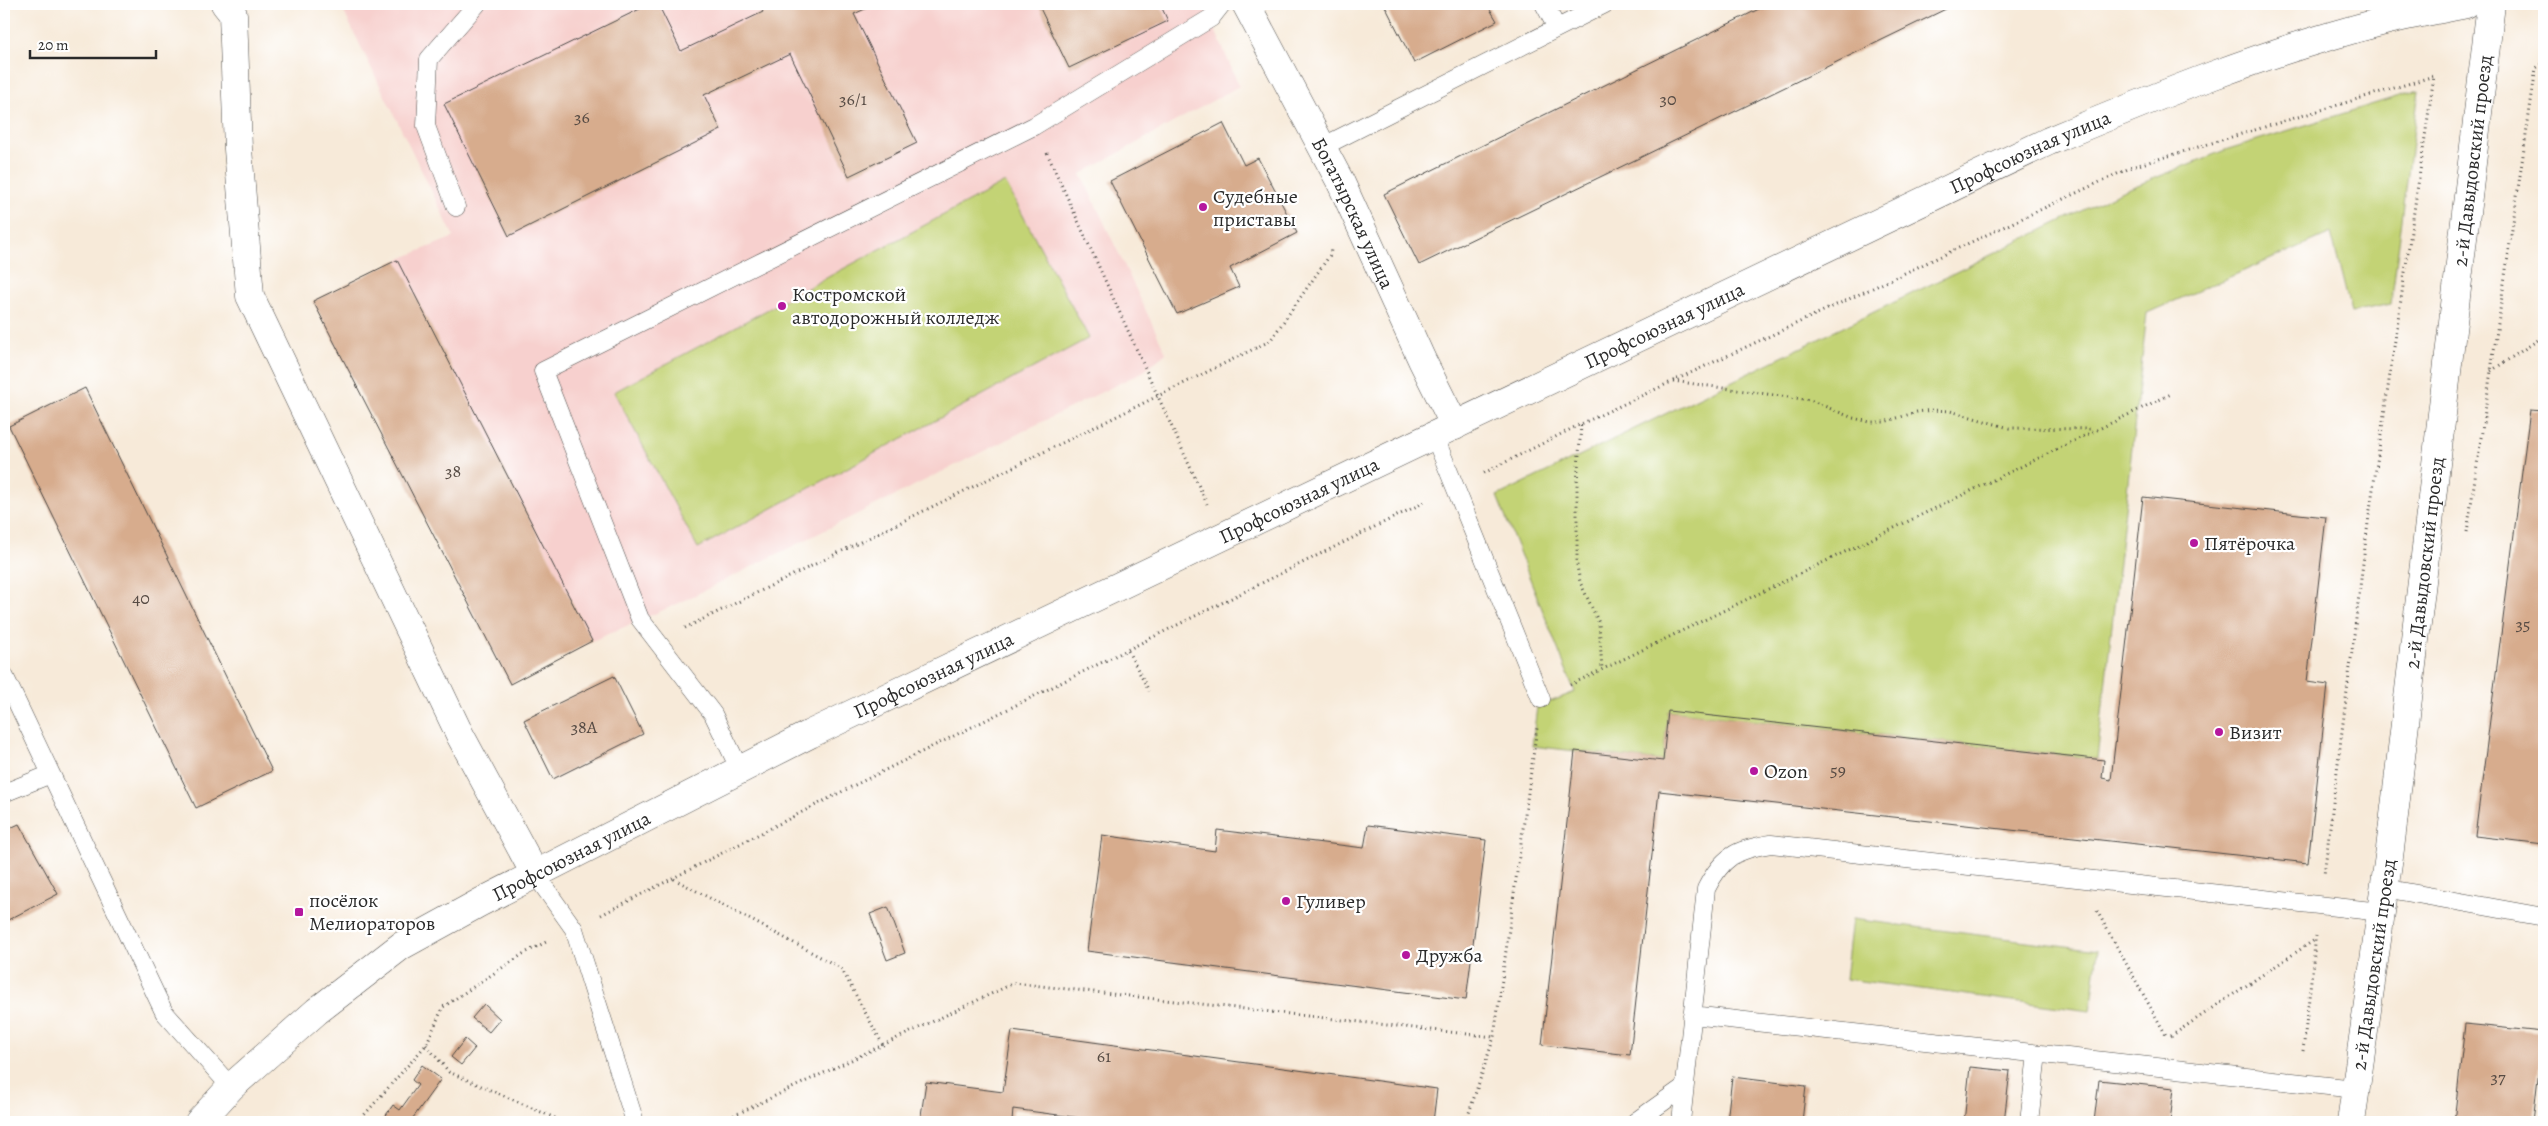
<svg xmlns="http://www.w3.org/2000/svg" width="2548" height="1126" font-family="Alegreya,serif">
<rect width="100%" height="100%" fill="#fff"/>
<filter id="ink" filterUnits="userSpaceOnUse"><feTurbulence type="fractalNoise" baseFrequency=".02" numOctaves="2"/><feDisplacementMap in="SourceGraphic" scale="10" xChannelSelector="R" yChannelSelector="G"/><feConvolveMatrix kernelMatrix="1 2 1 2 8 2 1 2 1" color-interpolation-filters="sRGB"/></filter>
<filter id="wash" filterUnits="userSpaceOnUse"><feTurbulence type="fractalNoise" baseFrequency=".0096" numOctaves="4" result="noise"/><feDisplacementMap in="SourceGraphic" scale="20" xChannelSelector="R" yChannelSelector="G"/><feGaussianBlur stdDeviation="1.12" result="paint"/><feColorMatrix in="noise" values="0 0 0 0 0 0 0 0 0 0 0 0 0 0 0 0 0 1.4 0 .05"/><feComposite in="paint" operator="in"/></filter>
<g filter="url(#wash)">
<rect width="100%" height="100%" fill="#f7ead9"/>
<path fill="#f7d0ce" d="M340,4H1204L1239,86L1081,174L1166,353L1144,371L677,604L592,641L397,260L454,237Z"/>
<path fill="#c3d375" stroke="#777f50" d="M2419,90L2391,304L2351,312L2331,233L2147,313L2097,759L1668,711L1663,761L1532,746L1537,707L1575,692L1497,496L2120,192L2225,150Z
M1005,182L1089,338L698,548L614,392Z
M1852,919L2098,950L2090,1011L1845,979Z"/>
<g id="blocks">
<path fill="#d7ac8d" d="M650,4H658L681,51L763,12L759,4H876L854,14L917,143L849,176L790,54L704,95L721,130L509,236L444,104Z
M1038,4H1160L1168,21L1069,68Z
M1384,4H1487L1497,21L1414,63Z
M1769,4H1956L1419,265L1384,194Z
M1223,123L1244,165L1258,158L1297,233L1230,268L1239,287L1177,314L1110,181Z
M397,260L592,641L510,684L313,301Z
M85,388L272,771L196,808L9,426Z
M2530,410L2544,411V844L2475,836Z
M2143,497L2326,517L2307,682L2328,685L2308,863L1659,791L1630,1055L1542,1045L1575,751L1663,761L1668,711L2104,760L2102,778L2111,780Z
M614,676L643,734L553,779L524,720Z
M19,824L58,894L4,922V831Z
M1368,825L1486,840L1466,1000L1087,951L1102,835L1215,851L1217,830L1364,848Z
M888,907L905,953L887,960L870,914Z
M484,1004L500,1019L489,1032L472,1018Z
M2465,1024L2543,1032L2533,1122H2454Z
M1012,1031L1437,1089L1433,1122H1111L1013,1109L1012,1122H920L926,1082L1003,1092Z
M465,1039L475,1048L461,1065L451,1057Z
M422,1065L441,1079L410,1122H384L382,1121L393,1105L400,1110L418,1085L412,1080Z
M1970,1067L2010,1071L2004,1122H1964Z
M1732,1077L1806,1086L1802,1122H1727Z
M2099,1080L2174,1088L2170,1122H2094Z"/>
</g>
</g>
<g filter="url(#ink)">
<use href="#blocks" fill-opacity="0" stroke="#4a4845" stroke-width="1"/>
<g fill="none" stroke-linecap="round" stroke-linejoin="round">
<g stroke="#4a4845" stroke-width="19">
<path id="lane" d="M1544,4L1557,28
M1322,147L1605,4
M456,207L426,126L429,59L477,4
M1434,435L1541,699
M4,675L51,774
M740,770L713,714L640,619L543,371L1034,126L1211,18L1222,4
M4,793L51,774L164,1012L231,1087
M535,874L574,929L635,1122
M2384,888L2544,917
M1692,1015L2355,1089
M1635,1122L1684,1087
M1681,1122L1706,889C1722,857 1736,849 1771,844L2381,912
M2029,1122L2037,1054"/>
</g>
<g stroke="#4a4845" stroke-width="29">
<g id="street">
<path d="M225,4L233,14L238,149L250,296L460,735L535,874"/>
<path id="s1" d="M1246,4L1341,183L1422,360L1455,426"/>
</g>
</g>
<g stroke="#4a4845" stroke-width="29">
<g id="secondary">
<path id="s2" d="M199,1122L231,1087L317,1011L401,946L481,902L810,734L2049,141C2157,96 2267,51 2381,22C2409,15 2438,10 2466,4"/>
<path id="s3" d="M2351,1122L2390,849L2491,4"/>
</g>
</g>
<path stroke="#4a4845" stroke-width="3" stroke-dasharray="1 4" stroke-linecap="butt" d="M1047,153L1207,504
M2491,371L2544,336
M1673,381L1810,400L1853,418L1870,422H1884L1917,412L1932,410L1950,411L2009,428L2092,429
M1581,425L1577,483V566L1580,582L1599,623L1602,670
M1484,473L1581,424L2132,167L2434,76L2368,523L2324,875
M2467,532L2536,68L2544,63
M685,628L1270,341L1330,255L1331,250
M1128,651L1149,691
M1570,685L2173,393
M674,879L841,968L883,1045
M2097,911L2167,1037
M601,915L853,786L1427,501
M2171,1036L2316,939
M426,1045L449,1072L564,1122
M2303,1051L2316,936
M358,1122L426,1045L443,1007L523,954L546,942
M720,1122L1014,983L1494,1037
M1466,1122L1494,1037L1537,728
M2294,1122L2295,1115"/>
<use href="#lane" stroke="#fff" stroke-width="18"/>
<use href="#street" stroke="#fff" stroke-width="28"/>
<use href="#secondary" stroke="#fff" stroke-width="28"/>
</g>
</g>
<g fill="#b5179e" stroke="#fff" stroke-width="2">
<circle cx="1203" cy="207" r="5"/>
<circle cx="782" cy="306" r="5"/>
<circle cx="2194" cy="543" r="5"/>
<circle cx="2219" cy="732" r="5"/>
<circle cx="1754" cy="771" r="5"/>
<circle cx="1286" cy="901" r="5"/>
<rect x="294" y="907" width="10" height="10" rx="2.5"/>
<circle cx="1406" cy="955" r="5"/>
</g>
<g text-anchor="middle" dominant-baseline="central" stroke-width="4.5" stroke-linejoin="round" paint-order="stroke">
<g font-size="18" fill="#564b44">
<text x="853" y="99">36/1</text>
<text x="1668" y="99">30</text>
<text x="582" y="117">36</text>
<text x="453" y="471">38</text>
<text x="141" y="598">40</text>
<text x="2523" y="624">35</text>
<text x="584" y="727">38А</text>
<text x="1838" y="770">59</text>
<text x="1104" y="1056">61</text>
<text x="2498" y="1077">37</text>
</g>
<g font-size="20" fill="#2b2b2b" stroke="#fff">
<text stroke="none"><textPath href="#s2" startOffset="2081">Профсоюзная улица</textPath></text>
<text stroke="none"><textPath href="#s3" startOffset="969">2-й Давыдовский проезд</textPath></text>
<text stroke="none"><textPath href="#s1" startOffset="235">Богатырская улица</textPath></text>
<text stroke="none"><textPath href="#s2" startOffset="1676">Профсоюзная улица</textPath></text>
<text stroke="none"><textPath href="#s2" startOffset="1271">Профсоюзная улица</textPath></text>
<text stroke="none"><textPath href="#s3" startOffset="564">2-й Давыдовский проезд</textPath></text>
<text stroke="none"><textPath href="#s2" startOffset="866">Профсоюзная улица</textPath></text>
<text stroke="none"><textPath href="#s2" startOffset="461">Профсоюзная улица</textPath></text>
<text stroke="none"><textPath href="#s3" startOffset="159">2-й Давыдовский проезд</textPath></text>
</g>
<g font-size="20" fill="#2b2b2b" stroke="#fff" text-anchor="start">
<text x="1213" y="196">Судебные<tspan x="1213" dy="23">приставы</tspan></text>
<text x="792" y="294">Костромской<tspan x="792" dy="23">автодорожный колледж</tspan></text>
<text x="2204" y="543">Пятёрочка</text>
<text x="2229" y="732">Визит</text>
<text x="1764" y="771">Ozon</text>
<text x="309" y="900">посёлок<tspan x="309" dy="23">Мелиораторов</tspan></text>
<text x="1296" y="901">Гуливер</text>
<text x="1416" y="955">Дружба</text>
</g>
</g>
<rect width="2548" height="1126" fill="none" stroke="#fff" stroke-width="20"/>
<path d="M30 50v8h126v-8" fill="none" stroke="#2b2b2b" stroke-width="2.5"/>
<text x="38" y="50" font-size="15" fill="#2b2b2b" stroke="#ffffff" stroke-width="4" paint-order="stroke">20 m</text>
</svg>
